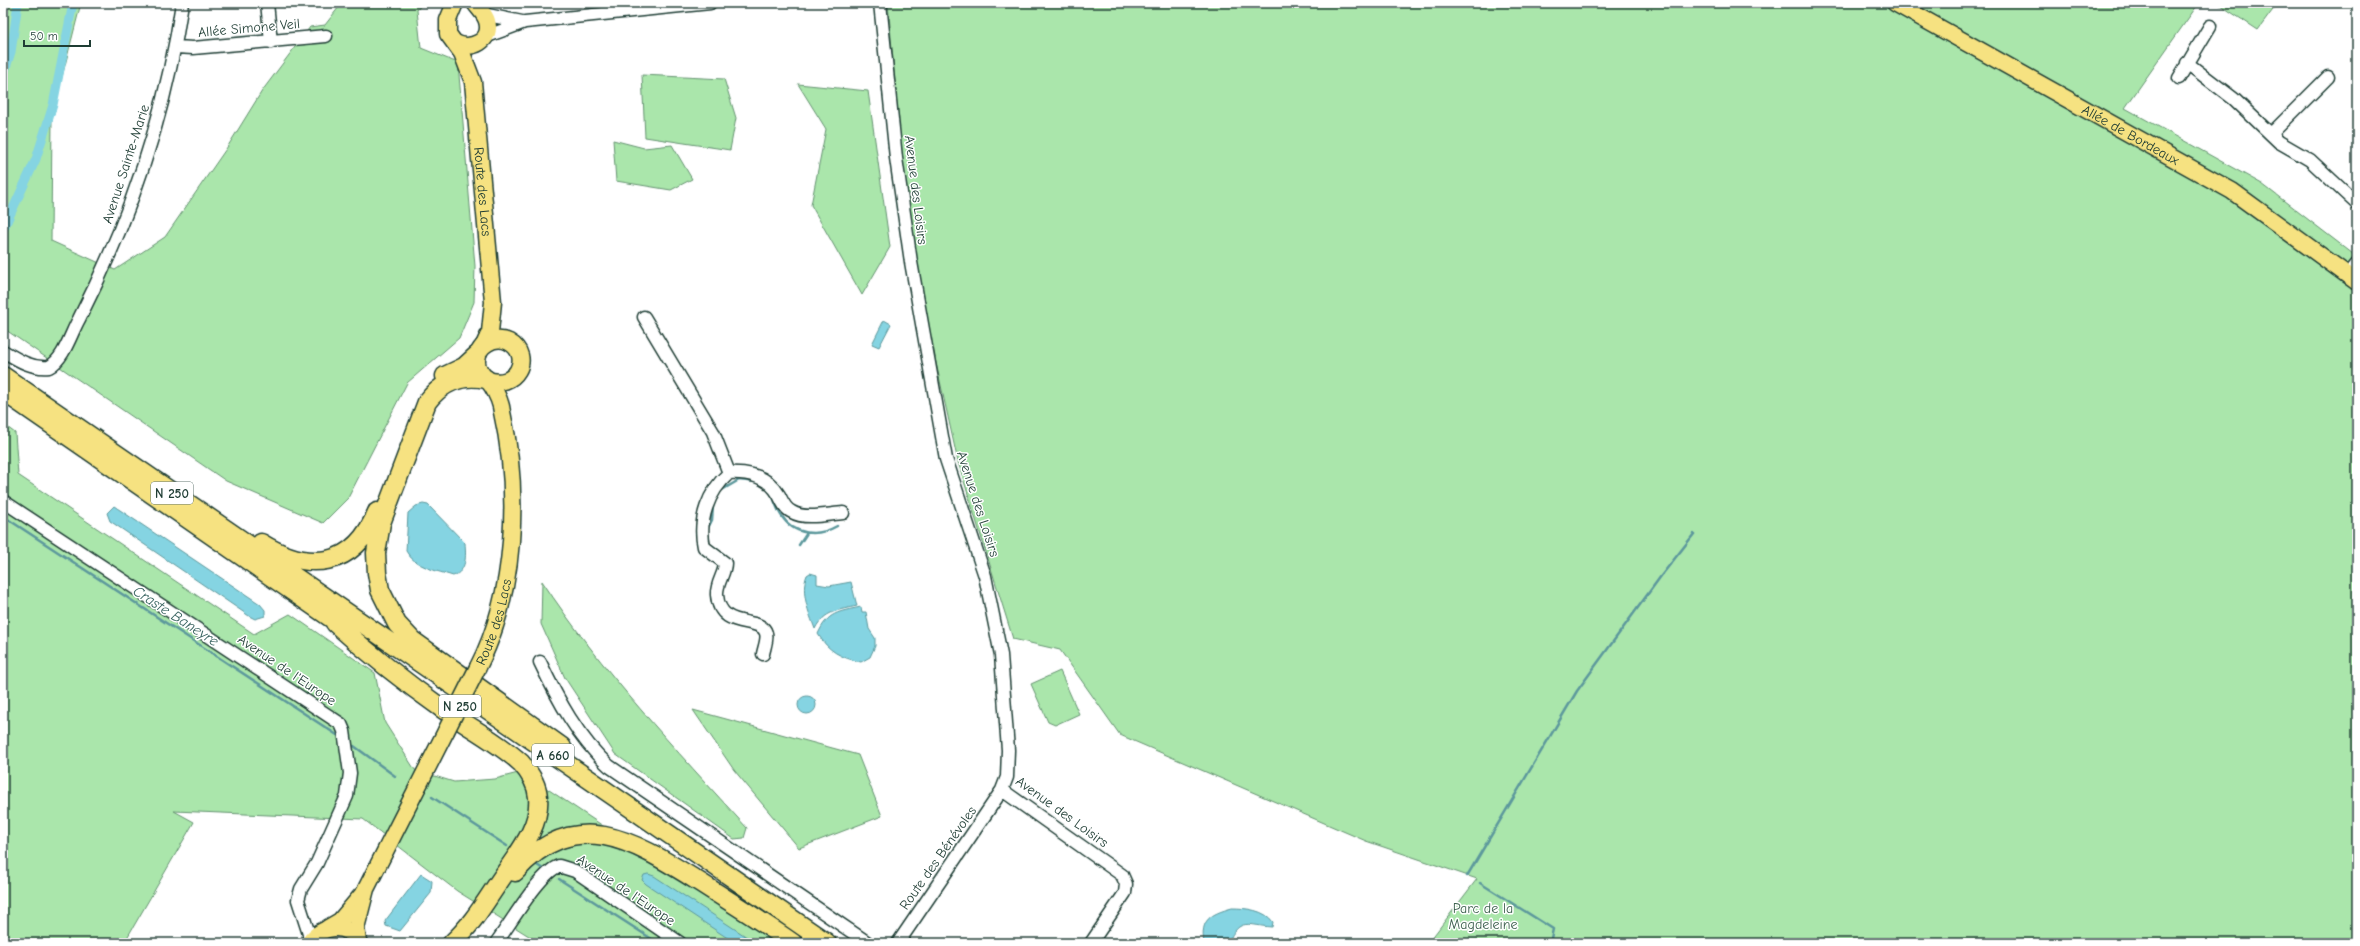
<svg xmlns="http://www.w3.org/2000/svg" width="2360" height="946" font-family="'Comic Neue',sans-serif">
<rect width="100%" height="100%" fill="#fff"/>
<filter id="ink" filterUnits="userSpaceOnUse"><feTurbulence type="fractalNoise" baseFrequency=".025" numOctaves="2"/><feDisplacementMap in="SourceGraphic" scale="8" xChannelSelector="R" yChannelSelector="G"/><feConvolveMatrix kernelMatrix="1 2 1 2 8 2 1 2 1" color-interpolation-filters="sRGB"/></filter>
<g filter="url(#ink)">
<path fill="#aae6ab" stroke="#649270" d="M3,3H81L52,116L51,241L115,270L165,237L228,146L262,91L310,27L325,25L342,3H423L417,10L421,48L458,63L475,266L474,302L459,338L407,383L348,498L323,523L226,481L3,328Z
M888,3H2199L2125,108L2262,184L2357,257V943H1428L1477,879L1366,841L1120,735L1060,650L1013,639L958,462L909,241Z
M2217,3H2278L2258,30Z
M642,75L724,79L736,118L730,150L645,137Z
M798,84L868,91L890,247L862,295L811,205L826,129Z
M613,140L644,148L672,145L692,179L671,190L616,181Z
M3,424L15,433L18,475L254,634L290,614L375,673L385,723L415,770L454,782L495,779L522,772L779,943H540L457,891L363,819L174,811L194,822L124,943H3Z
M542,581C601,670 675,749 747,828L744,838L734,839L615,754L565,678L541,624Z
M1060,671L1079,714L1055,725L1048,722L1031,684Z
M693,710L858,755L882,816L799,848L734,770Z"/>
<path fill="#85d4e2" stroke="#5c989c" d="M884,320L891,324L879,347L872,344Z
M423,504L428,505L465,543C466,556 467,571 453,576C438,571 414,567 406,551L408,513L416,506Z
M114,506L260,604L265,610V616L255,619L249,616L110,521L107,513Z
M810,573L817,575V584L829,586L851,582L857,606C839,610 824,611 815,629C809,613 800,592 807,575Z
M861,607L862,612H866L869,629L875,638V646L870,657L861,662C841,658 828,651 818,634C828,612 838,612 861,607Z
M798 705a9 9 0 1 1 18 0a9 9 0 1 1-18 0Z
M421,874L432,881L431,893L400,931L386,926L385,921Z
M648,874L654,876L756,943H735L646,884L642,880L644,875Z
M1232,908C1246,908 1265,910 1273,922L1272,927C1249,926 1240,916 1228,943H1204C1200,920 1210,914 1232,908Z"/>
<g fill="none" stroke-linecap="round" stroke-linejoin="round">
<path stroke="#5c989c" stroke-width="2.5" d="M722,490L739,480L756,482
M772,495C775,501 777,509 781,515C794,536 818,537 837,526
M3,516L337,735
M707,530L712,520L713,506
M799,545L807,533
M354,746L395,776
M432,797L507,846
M537,865L543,869
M1467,876L1577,691L1661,576L1694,534L1680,552
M559,879L658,943
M1480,883L1553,929L1550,943"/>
<path stroke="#85d4e2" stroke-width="9" d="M3,77L11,52L18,3
M3,230L36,159L53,105L73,3"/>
<g stroke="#1f3d34" stroke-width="15">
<path id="minor" d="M267,3L271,42
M880,3L896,158L911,262L946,459L985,576L1001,655L1008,750L1007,777L1002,790L898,943
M483,14L522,22
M485,37L525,22L710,3
M176,47L193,48L326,36
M2187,63L2234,99L2279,142L2310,160L2357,204
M2179,78L2210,26
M2271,134L2328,77
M2347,276L2357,264
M644,317L713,432L729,473
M3,351C18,360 32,369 49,367C64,359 71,333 79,319C130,219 166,114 182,3
M3,501L341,724L344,731L350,773L347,796L317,863L301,889L298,900L309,934V943
M763,654C764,648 768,639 766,633C761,615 720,632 717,595C716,583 725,574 725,563L704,547C698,520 708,492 729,473C749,472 768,476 779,495C782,501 785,509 792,512C805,520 829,514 843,513
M540,662C558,700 578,738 609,766L868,943
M1002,790L1122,875L1126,884L1125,893L1091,943
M496,943C509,926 540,872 559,866L575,871L680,943"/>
</g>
<g stroke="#1f3d34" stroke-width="19">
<g id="major">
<path id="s1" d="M455,3L448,20V34L462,53L473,82L493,302L490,332L484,345"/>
<path id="s2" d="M1895,3L2232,191L2357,282"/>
<path d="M455,43C471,51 493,41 487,21C485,14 479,9 475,3"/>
<path id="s3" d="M478,667C516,593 520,491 502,412C501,403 497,394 492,386C487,378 477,373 477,362C476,345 495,335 509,342C534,356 515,392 486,379"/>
<path d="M328,928L340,921L362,895"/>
<path d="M358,941L356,928L366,889L446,731"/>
<path d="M309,943C321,925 348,921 359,943"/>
</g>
</g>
<g stroke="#1f3d34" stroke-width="21">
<path id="highway" d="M3,376L827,943
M445,376L464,367L477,355
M486,379C461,374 442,382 427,402L381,523L376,553L377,573L380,590L397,624L412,640L562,747
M3,391L347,629
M261,543C308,572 354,569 377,512
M335,623C369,654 406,683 444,710C469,727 498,742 521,763C530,773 537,784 538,797C541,827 518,853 503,876C487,899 473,924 452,943
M515,872C577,802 638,844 701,883C732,903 763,922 793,943"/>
</g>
<use href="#minor" stroke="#fff" stroke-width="12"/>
<use href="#major" stroke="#f6e281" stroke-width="16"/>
<use href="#highway" stroke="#f6e281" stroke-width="18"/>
<g stroke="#1f3d34" stroke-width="19" stroke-linecap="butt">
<path id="major-bridge" d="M446,731L478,667"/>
</g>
<use href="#major-bridge" stroke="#f6e281" stroke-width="16"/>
</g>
</g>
<g text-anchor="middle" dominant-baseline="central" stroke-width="3" stroke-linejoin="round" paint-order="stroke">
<g fill="#fff" stroke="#627771" stroke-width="1">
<rect x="151" y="482" width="42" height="22" rx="3"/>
<rect x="439" y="695" width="42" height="22" rx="3"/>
<rect x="532" y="744" width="42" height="22" rx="3"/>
</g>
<g font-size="13" font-weight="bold" fill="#1f3d34">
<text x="172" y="493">N 250</text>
<text x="460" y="706">N 250</text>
<text x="553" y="755">A 660</text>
</g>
<g font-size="14" fill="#1f3d34" stroke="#fff">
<text transform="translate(249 28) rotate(-5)">Allée Simone Veil</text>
<text stroke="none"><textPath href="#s2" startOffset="270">Allée de Bordeaux</textPath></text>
<text transform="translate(126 164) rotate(-72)">Avenue Sainte-Marie</text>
<text transform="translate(916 190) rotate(83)">Avenue des Loisirs</text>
<text stroke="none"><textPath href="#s1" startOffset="197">Route des Lacs</textPath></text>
<text transform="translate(978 504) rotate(72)">Avenue des Loisirs</text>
<text stroke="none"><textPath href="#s3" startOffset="48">Route des Lacs</textPath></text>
<text transform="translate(287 670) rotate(34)">Avenue de l'Europe</text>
<text transform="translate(1062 812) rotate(36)">Avenue des Loisirs</text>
<text transform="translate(938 858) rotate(-55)">Route des Bénévoles</text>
<text transform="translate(626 890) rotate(34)">Avenue de l'Europe</text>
</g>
<g font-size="14" fill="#3b5f4c" stroke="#fff">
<text x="1483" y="908">Parc de la<tspan x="1483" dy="16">Magdeleine</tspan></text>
</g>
<g font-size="15" font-style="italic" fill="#386360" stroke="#fff">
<text transform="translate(176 616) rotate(33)">Craste Baneyre</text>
</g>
</g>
<rect width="2360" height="946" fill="none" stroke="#fff" stroke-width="16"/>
<rect x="8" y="8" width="2344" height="930" fill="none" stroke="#1f3d34" stroke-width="1.5" filter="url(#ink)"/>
<path d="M24 40v6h66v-6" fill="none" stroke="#1f3d34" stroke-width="2"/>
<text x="30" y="40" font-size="12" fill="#1f3d34" stroke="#ffffff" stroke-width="3" paint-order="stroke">50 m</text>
</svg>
